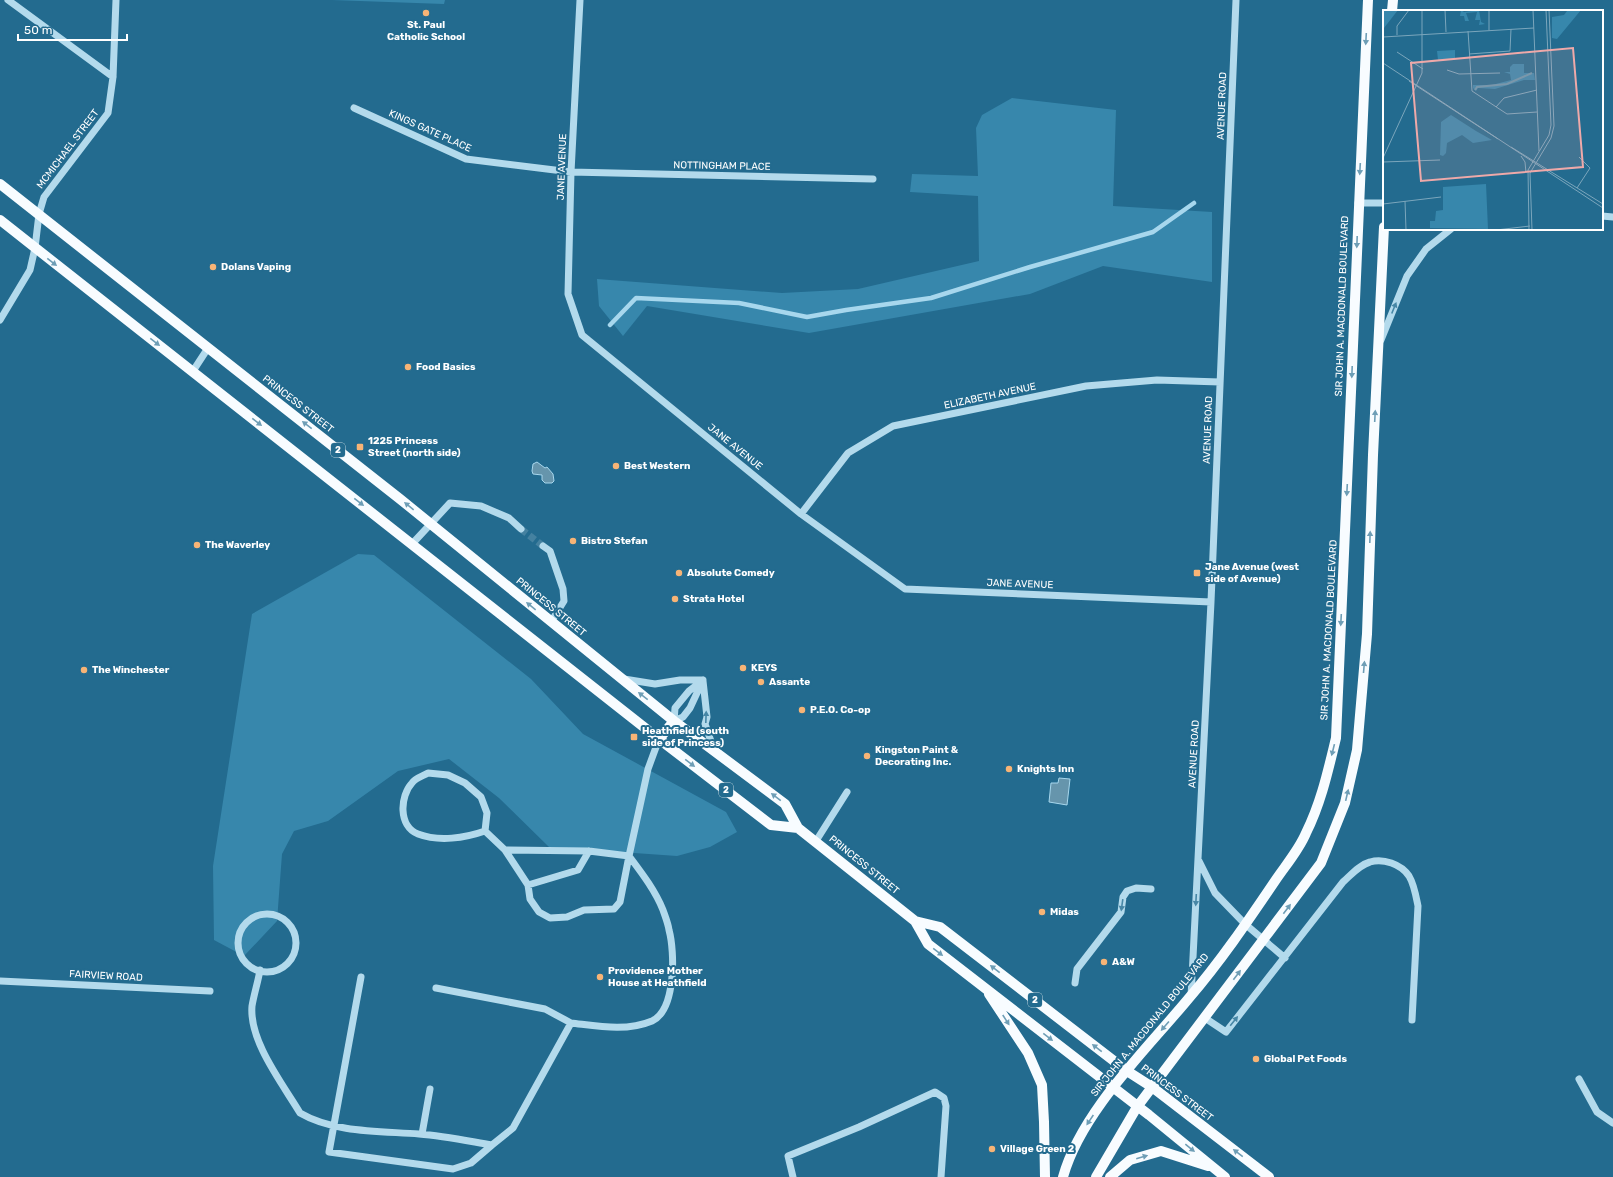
<svg xmlns="http://www.w3.org/2000/svg" width="1613" height="1177" font-family="Rubik,sans-serif">
<rect width="100%" height="100%" fill="#236b8f"/>
<path fill="#3787ac" d="M332,0H445L444,4Z
M1012,98L1116,110L1113,206L1212,212V282L1103,266L1030,294L809,333L647,306L623,336L599,306L597,279L782,293L858,289L979,261L978,196L910,192L912,174L978,176L976,128L982,115Z
M358,554L374,555L531,679L583,734L726,812L737,832L710,847L677,856L549,847L499,798L449,759L398,771L328,821L294,831L282,854L277,921L244,956L214,940L213,866L252,614Z"/>
<path fill="#6695ac" stroke="#a7d7ed" d="M537,462L545,468L547,467L553,474L554,481L552,483H545L542,480V475L533,474L532,471L533,464Z
M1059,778L1070,779L1067,805L1049,802L1051,783H1058Z"/>
<g fill="none" stroke-linecap="round" stroke-linejoin="round">
<path stroke="#a7d7ed" stroke-width="4.5" d="M610,325L636,298L739,303L807,317L846,310L931,298L1030,267L1153,232L1194,203"/>
<path stroke="#4481a0" stroke-width="7" stroke-dasharray="7 3.5" stroke-linecap="butt" d="M521,529L543,546"/>
<path stroke="#b3daec" stroke-width="7" d="M8,0L113,77
M580,0L571,172L568,294L582,335L801,514L905,589L1211,602
M354,108L466,159L571,172L873,179
M1358,203H1384
M1602,216L1613,217
M0,320L30,270L35,248L39,214L44,197L108,113L113,77L116,0
M1381,340L1407,276L1426,249L1451,229
M193,371L208,348
M801,514L848,453L893,426L1086,386L1157,380L1220,382
M412,544L450,503L481,506L509,518L521,529
M543,546L550,551L563,589L564,601L551,622
M624,679L655,684L680,680H703
M703,680L690,708L683,717L674,721L675,708L689,691Z
M703,681L707,717L705,724L714,750
M428,773L448,775L465,783L481,797L487,813L485,831C465,838 439,842 418,834C398,826 400,796 412,783C415,778 423,776 428,773Z
M485,831L505,850L589,851L629,856L620,902L614,909L584,910L567,917L550,918L539,912L530,899L528,885L505,850
M816,841L847,792
M1199,861L1215,893L1245,924L1285,958
M528,885L578,870L589,851
M238 943a29 29 0 1 1 58 0a29 29 0 1 1-58 0Z
M260,970C258,982 254,994 252,1006C249,1041 282,1083 300,1113C334,1133 381,1131 419,1134C444,1136 468,1141 492,1145L513,1128L571,1023C597,1026 626,1032 652,1021C676,1010 675,952 669,930C668,923 665,916 663,910C655,890 641,872 629,856L648,769L659,739
M361,977L329,1152L453,1169L471,1163L492,1145
M0,981L210,991
M1075,983L1077,969L1121,912L1123,897L1127,891L1136,888L1151,889
M436,988L545,1009L571,1023
M1191,997L1211,602L1236,0
M1205,1018L1226,1032L1343,882C1351,875 1359,865 1370,862C1383,858 1401,864 1409,876C1414,884 1416,896 1418,906L1412,1020
M1579,1079L1597,1112L1613,1123
M422,1134L430,1089
M793,1177L788,1156L859,1127L935,1092L944,1098L946,1106L941,1177"/>
<path stroke="#f8fcff" stroke-width="10" d="M1392,11L1393,0
M0,184L400,499L674,721L785,804L798,828L915,921L928,944L1149,1115L1225,1177
M0,220L659,739L771,825L798,828
M659,739L674,721
M915,921L940,927L1127,1071L1152,1087L1269,1177
M989,994L1028,1053L1042,1085L1044,1122L1045,1177
M1063,1177C1081,1112 1146,1050 1189,998C1220,962 1248,921 1275,881C1285,866 1299,850 1306,833C1321,803 1328,771 1336,738L1368,0
M1096,1177L1137,1107L1321,863L1345,803L1357,750L1367,634L1373,455L1384,227
M1110,1177L1130,1160L1161,1151L1208,1166"/>
</g>
<defs><path id="oneway-solid" d="M-6-.8H1V-3.2L6.5 0L1 3.2V.8H-6Z"/></defs>
<g fill="#6e9eb6">
<use href="#oneway-solid" transform="translate(1366 39) rotate(93)"/>
<use href="#oneway-solid" transform="translate(1360 169) rotate(93)"/>
<use href="#oneway-solid" transform="translate(1357 242) rotate(92)"/>
<use href="#oneway-solid" transform="translate(52 262) rotate(38)"/>
<use href="#oneway-solid" transform="translate(155 342) rotate(38)"/>
<use href="#oneway-solid" transform="translate(1352 372) rotate(92)"/>
<use href="#oneway-solid" transform="translate(1375 416) rotate(-87)"/>
<use href="#oneway-solid" transform="translate(257 422) rotate(38)"/>
<use href="#oneway-solid" transform="translate(307 425) rotate(-142)"/>
<use href="#oneway-solid" transform="translate(1347 490) rotate(93)"/>
<use href="#oneway-solid" transform="translate(359 502) rotate(38)"/>
<use href="#oneway-solid" transform="translate(409 506) rotate(-141)"/>
<use href="#oneway-solid" transform="translate(1370 537) rotate(-88)"/>
<use href="#oneway-solid" transform="translate(531 606) rotate(-141)"/>
<use href="#oneway-solid" transform="translate(1341 620) rotate(93)"/>
<use href="#oneway-solid" transform="translate(1364 667) rotate(-85)"/>
<use href="#oneway-solid" transform="translate(643 696) rotate(-142)"/>
<use href="#oneway-solid" transform="translate(1333 750) rotate(104)"/>
<use href="#oneway-solid" transform="translate(690 763) rotate(37)"/>
<use href="#oneway-solid" transform="translate(1347 795) rotate(-77)"/>
<use href="#oneway-solid" transform="translate(776 797) rotate(-143)"/>
<use href="#oneway-solid" transform="translate(1287 909) rotate(-53)"/>
<use href="#oneway-solid" transform="translate(938 952) rotate(37)"/>
<use href="#oneway-solid" transform="translate(995 969) rotate(-142)"/>
<use href="#oneway-solid" transform="translate(1237 975) rotate(-53)"/>
<use href="#oneway-solid" transform="translate(1006 1020) rotate(57)"/>
<use href="#oneway-solid" transform="translate(1165 1026) rotate(131)"/>
<use href="#oneway-solid" transform="translate(1048 1037) rotate(38)"/>
<use href="#oneway-solid" transform="translate(1097 1048) rotate(-143)"/>
<use href="#oneway-solid" transform="translate(1090 1120) rotate(124)"/>
<use href="#oneway-solid" transform="translate(1190 1148) rotate(39)"/>
<use href="#oneway-solid" transform="translate(1238 1153) rotate(-143)"/>
<use href="#oneway-solid" transform="translate(1142 1157) rotate(-16)"/>
</g>
<g fill="#4787a6">
<use href="#oneway-solid" transform="translate(1394 308) rotate(-68)"/>
<use href="#oneway-solid" transform="translate(706 717) rotate(-88)"/>
<use href="#oneway-solid" transform="translate(1196 900) rotate(93)"/>
<use href="#oneway-solid" transform="translate(1122 905) rotate(98)"/>
<use href="#oneway-solid" transform="translate(1234 1021) rotate(-51)"/>
</g>
<g fill="#f7b476" stroke="#236b8f" stroke-width="1.5">
<circle cx="426" cy="13" r="4"/>
<circle cx="213" cy="267" r="4"/>
<circle cx="408" cy="367" r="4"/>
<rect x="356" y="443" width="8" height="8" rx="2"/>
<circle cx="616" cy="466" r="4"/>
<circle cx="573" cy="541" r="4"/>
<circle cx="197" cy="545" r="4"/>
<circle cx="679" cy="573" r="4"/>
<rect x="1193" y="569" width="8" height="8" rx="2"/>
<circle cx="675" cy="599" r="4"/>
<circle cx="743" cy="668" r="4"/>
<circle cx="84" cy="670" r="4"/>
<circle cx="761" cy="682" r="4"/>
<circle cx="802" cy="710" r="4"/>
<rect x="630" y="733" width="8" height="8" rx="2"/>
<circle cx="867" cy="756" r="4"/>
<circle cx="1009" cy="769" r="4"/>
<circle cx="1042" cy="912" r="4"/>
<circle cx="1104" cy="962" r="4"/>
<circle cx="600" cy="977" r="4"/>
<circle cx="1256" cy="1059" r="4"/>
<circle cx="992" cy="1149" r="4"/>
</g>
<g text-anchor="middle" dominant-baseline="central" stroke-width="4" stroke-linejoin="round" paint-order="stroke">
<g fill="#236b8f" stroke="#bdd3dd" stroke-width="1">
<rect x="331" y="443" width="14" height="14" rx="3"/>
<rect x="719" y="783" width="14" height="14" rx="3"/>
<rect x="1028" y="993" width="14" height="14" rx="3"/>
</g>
<g font-size="9" font-weight="bold" fill="#fff">
<text x="338" y="450">2</text>
<text x="726" y="790">2</text>
<text x="1035" y="1000">2</text>
</g>
<g font-size="10" font-weight="bold" fill="#fff" stroke="#236b8f" text-anchor="start">
<text x="426" y="25" text-anchor="middle">St. Paul<tspan x="426" dy="12">Catholic School</tspan></text>
<text x="221" y="267">Dolans Vaping</text>
<text x="416" y="367">Food Basics</text>
<text x="368" y="441">1225 Princess<tspan x="368" dy="12">Street (north side)</tspan></text>
<text x="624" y="466">Best Western</text>
<text x="581" y="541">Bistro Stefan</text>
<text x="205" y="545">The Waverley</text>
<text x="1205" y="567">Jane Avenue (west<tspan x="1205" dy="12">side of Avenue)</tspan></text>
<text x="687" y="573">Absolute Comedy</text>
<text x="683" y="599">Strata Hotel</text>
<text x="751" y="668">KEYS</text>
<text x="92" y="670">The Winchester</text>
<text x="769" y="682">Assante</text>
<text x="810" y="710">P.E.O. Co-op</text>
<text x="642" y="731">Heathfield (south<tspan x="642" dy="12">side of Princess)</tspan></text>
<text x="875" y="750">Kingston Paint &amp;<tspan x="875" dy="12">Decorating Inc.</tspan></text>
<text x="1017" y="769">Knights Inn</text>
<text x="1050" y="912">Midas</text>
<text x="1112" y="962">A&amp;W</text>
<text x="608" y="971">Providence Mother<tspan x="608" dy="12">House at Heathfield</tspan></text>
<text x="1264" y="1059">Global Pet Foods</text>
<text x="1000" y="1149">Village Green 2</text>
</g>
<g font-size="10" fill="#fff" stroke="#236b8f">
<text transform="translate(1222 106) rotate(-88)">AVENUE ROAD</text>
<text transform="translate(430 131) rotate(24)">KINGS GATE PLACE</text>
<text transform="translate(68 149) rotate(-53)">MCMICHAEL STREET</text>
<text transform="translate(722 166) rotate(1)">NOTTINGHAM PLACE</text>
<text transform="translate(562 167) rotate(-88)">JANE AVENUE</text>
<text transform="translate(1342 306) rotate(-88)">SIR JOHN A. MACDONALD BOULEVARD</text>
<text transform="translate(990 396) rotate(-12)">ELIZABETH AVENUE</text>
<text transform="translate(298 404) rotate(38)">PRINCESS STREET</text>
<text transform="translate(1208 430) rotate(-88)">AVENUE ROAD</text>
<text transform="translate(735 447) rotate(39)">JANE AVENUE</text>
<text transform="translate(1020 584) rotate(2)">JANE AVENUE</text>
<text transform="translate(551 607) rotate(39)">PRINCESS STREET</text>
<text transform="translate(1329 630) rotate(-87)">SIR JOHN A. MACDONALD BOULEVARD</text>
<text transform="translate(1194 754) rotate(-87)">AVENUE ROAD</text>
<text transform="translate(864 865) rotate(39)">PRINCESS STREET</text>
<text transform="translate(106 976) rotate(3)">FAIRVIEW ROAD</text>
<text transform="translate(1150 1025) rotate(-51)">SIR JOHN A. MACDONALD BOULEVARD</text>
<text transform="translate(1177 1093) rotate(37)">PRINCESS STREET</text>
</g>
</g>
<g transform="translate(1383 10)">
<rect width="220" height="220" fill="#236b8f"/>
<path d="M0,0H15L1,18L0,26ZM78,0L81,2L96,0L98,12L102,14L96,15L97,10H92L94,2L83,3L86,11H82L81,6H77ZM198,0L174,29L169,28V7L181,5L184,1ZM72,40V49L55,50L54,41ZM130,54H141V63H151L152,70H141L112,79L95,78L93,81L90,78V75H109L128,70L127,64L121,62H127V57ZM68,105L93,121L109,130L90,133L79,125L64,133L63,143L60,146L57,145L58,112ZM103,174L105,219L47,218V211H52L53,201L60,200V177Z" fill="#3787ac"/>
<path fill="none" stroke="#6695ac" stroke-width="2" d="M92,80L94,77L124,74L149,63"/>
<path fill="none" stroke="#7ba6bc" stroke-width="1" d="M62,0L63,22M106,0V20M150,0L156,141M85,21L89,81L124,104L154,102M14,25V16L26,0M0,27L151,18M14,42L40,59M86,44L127,41L128,19M0,53L220,198M64,60L76,64L117,63M26,71L115,129M113,97L121,88L154,80M128,137L220,194M138,146L142,152L143,163M0,148L39,63V0M0,152L57,150M194,178L207,158L196,147M22,191L23,220M0,194L58,187M113,220L147,216M146,220L145,160L166,125L168,115L163,0M149,220L147,163L168,128L171,116L166,0"/>
<path fill="#efa9a9" fill-opacity="0.15" stroke="#efa9a9" stroke-width="2" d="M190,38L200,157L38,171L28,53Z"/>
<rect width="220" height="220" fill="none" stroke="#fff" stroke-width="2"/>
</g>
<path d="M18 34v6h109v-6" fill="none" stroke="#ffffff" stroke-width="2"/>
<text x="24" y="34" font-size="12" fill="#ffffff" stroke="#236b8f" stroke-width="3" paint-order="stroke">50 m</text>
</svg>
